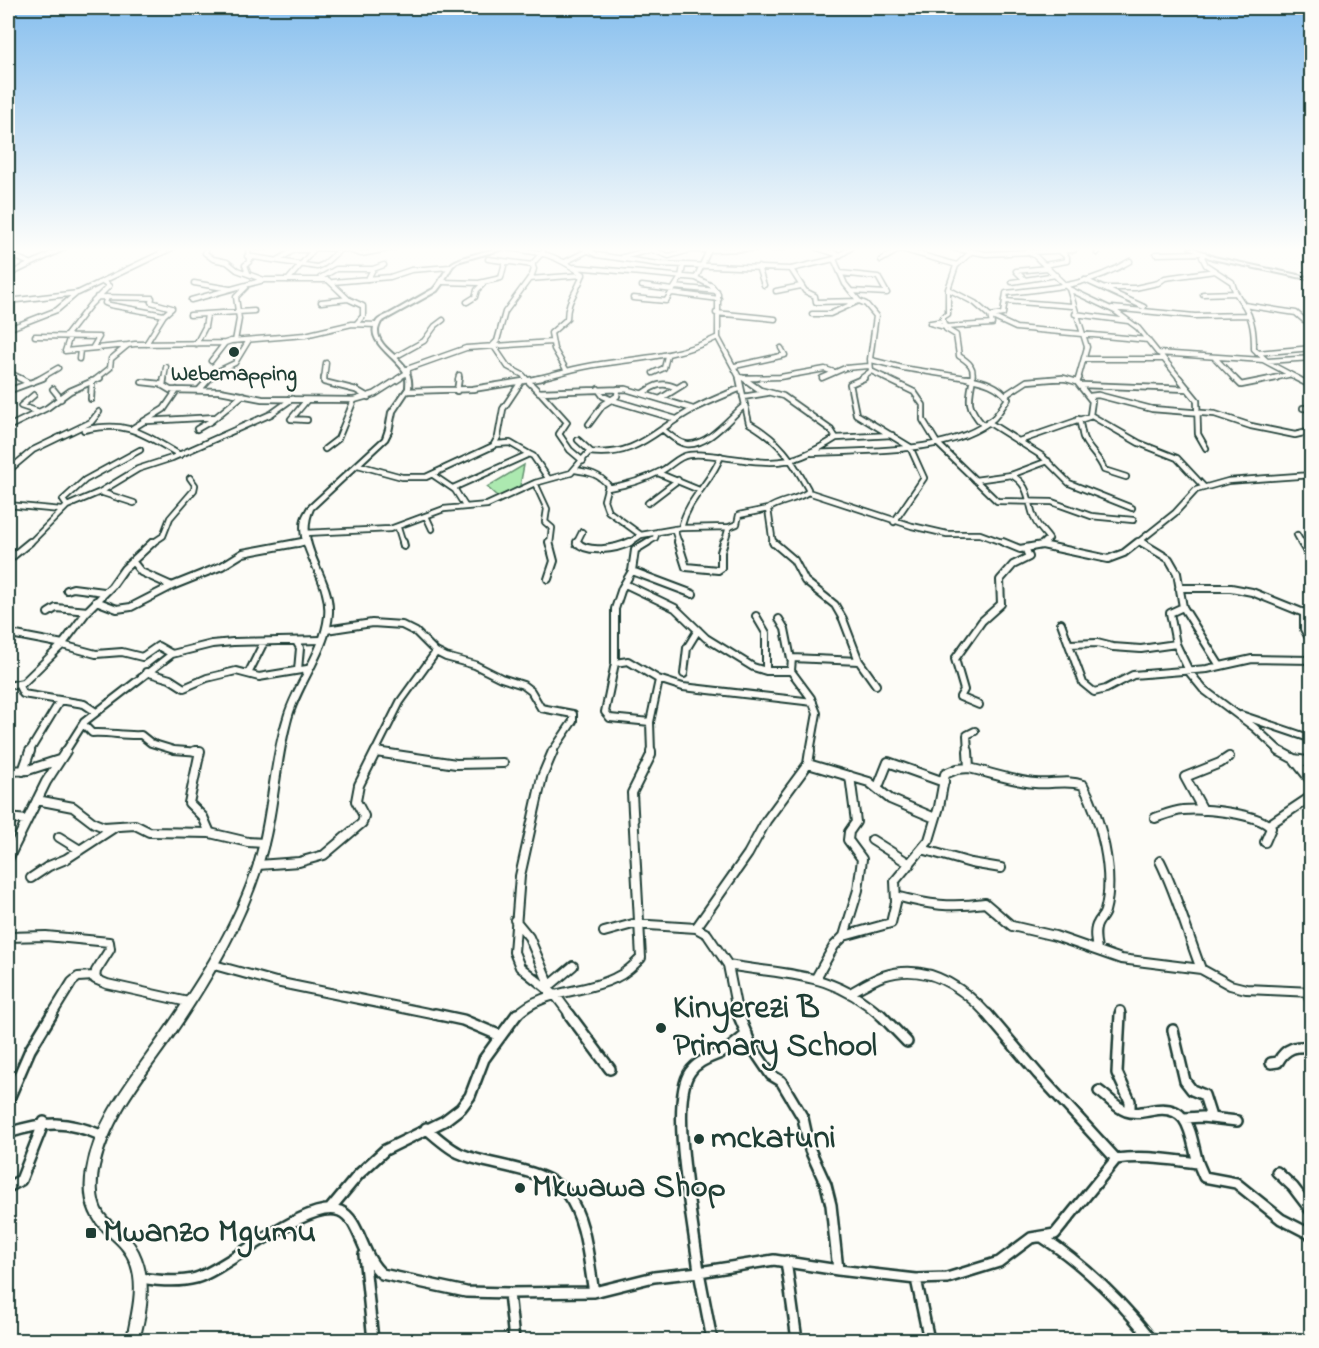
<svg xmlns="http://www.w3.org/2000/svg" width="1319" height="1348" font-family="'Indie Flower',sans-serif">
<rect width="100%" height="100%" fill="#fdfcf7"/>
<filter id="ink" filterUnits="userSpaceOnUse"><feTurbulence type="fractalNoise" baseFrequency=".0167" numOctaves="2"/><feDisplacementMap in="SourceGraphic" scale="12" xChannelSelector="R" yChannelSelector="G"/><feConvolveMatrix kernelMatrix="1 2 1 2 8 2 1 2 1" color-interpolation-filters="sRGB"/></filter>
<g filter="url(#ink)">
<path fill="#ace9b0" stroke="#669372" stroke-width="1.5" d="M524,465L520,486L498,497L487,487Z"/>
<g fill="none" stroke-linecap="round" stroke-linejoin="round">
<g stroke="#1f3d34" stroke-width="7">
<path id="minor-far4" d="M207,248L205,253L213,259L227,262L237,270L264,280H328L348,299L363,306V316L356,324
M248,248L249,262L245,265L248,273
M248,248H266
M315,248L345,249L361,254L394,248
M505,248C541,252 552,253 583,274C577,293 567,299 567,319L551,333L554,349L567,371
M583,248L597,255L659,264L791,269L834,259L851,248
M817,248L840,255
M952,248L986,254L1074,250
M1028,248L1027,252L1034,255L1069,289L1115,311L1138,328L1158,353L1263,360L1299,379
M901,249L957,265
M652,250L669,256L690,250H709
M970,253L956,266L948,289L975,303L990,316L1016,328L1148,340
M1097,253L1100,248
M8,254L30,263
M1156,254L1200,253
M1204,254L1202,257L1206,265L1232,282C1235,295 1239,297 1245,307C1253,321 1254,333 1254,349L1267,361L1312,358
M247,256L317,267L324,264L342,248
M623,257L654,249
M488,259L533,265
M278,260L294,250H312
M881,260L902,248
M565,262L593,248
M1044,265L1067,261V257L1060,251
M575,267L696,278
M758,267L764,285
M791,269L805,291L815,296L816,302L859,301L866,304L876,316L870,359L871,371L860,379
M840,273L878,277L887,293L851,291
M8,275L64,248
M320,278L336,269H373
M368,279L373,269L384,265
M529,279L583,275
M1024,279L1016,271L1047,268
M288,280L315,248
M1085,280L1144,307
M333,282L390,277L411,270L450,267
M443,282L479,283L501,278L505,262
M1012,282L1056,275
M194,283L230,289
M642,286L673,290
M675,287L717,291
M1106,288H1135L1158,283L1165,278L1215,271
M1069,289L1087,347L1078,379
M776,291L801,286
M672,293L719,299
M1203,294L1235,293
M97,297L152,298L151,302L172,308L164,315L146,344
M107,297L105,303L110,305L164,315
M633,298L666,301L681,277L683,266
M191,300L264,280
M8,301L78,293L172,248
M1005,301L1072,306
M321,302L348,299
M467,302L475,297L477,290L483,284L480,283
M1244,305L1296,313L1304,320L1312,321
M1112,308L1195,316L1249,315
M716,313L775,319
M812,314H830L859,301L845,284L834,259
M1075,314L1128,321
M190,315L254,311
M943,321L946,329L956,335L959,356C969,362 975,367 972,379
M930,323L945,327L992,324L990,316L1003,314L1006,293C1053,288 1088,286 1130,261
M931,323L943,321V317L948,314V289
M8,329L57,310L77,293
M35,336L99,337L93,347
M66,336L90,305L109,286L104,282
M70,336L65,351L128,345
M235,341L239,319L236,297L246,287
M196,344L205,327L207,315
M1159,353L1180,379
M1257,353L1312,348
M395,357L424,341L435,326L443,320
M1214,357L1235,379
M79,359L80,350
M1085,359H1164
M871,360L903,368L973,379
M211,361L225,343L231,341L305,335L352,324L376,325
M735,366L785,355L781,348
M407,369L466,348L552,342
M871,371L888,379
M8,372L22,379
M653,373L664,368L667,356
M740,377L746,379
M745,378L780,377L825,369L834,372
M822,378L845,368L869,366
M39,379L58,368
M96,379L110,368L111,359L128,345L135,344L225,343
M164,379L166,367
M209,379L214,373L235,363L249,340
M324,379L326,363
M397,379L408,372
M458,379L459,375
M526,379L523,375L508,367L493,345L497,341L505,312L532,275L534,269L532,264L543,252
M534,379C551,376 567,370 584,367C630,358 675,359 718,337
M740,379L718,338V294L712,286L696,278L709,250L784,248
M1049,379H1067
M1269,379L1288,375"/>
</g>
<g stroke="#1f3d34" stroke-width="8">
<path id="minor-far3" d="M19,378L29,383
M324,378V382L356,390L368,397
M525,378L539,392L626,389L693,409
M739,378L749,423C780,441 791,458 808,489V492C795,501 781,500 768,509L773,544
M745,378H757
M864,378L850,384L856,414L910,447L924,478L894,522
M885,378L914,392L923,405V420L937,443L997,501L1052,502L1091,516L1133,520
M973,378C968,401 967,407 983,425
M1079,378L1077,382L1092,401L1090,415L1139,443L1177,458L1204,487
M1179,378L1197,400L1198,434L1206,448
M1234,378L1241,385L1276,378
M1296,378L1312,386
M142,382L160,384L170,390L220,391L262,399L354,400L375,394L400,378
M1082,385L1188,389
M163,386L164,378
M53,389L61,399
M200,389L210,378
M598,389L603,396L612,400L676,419
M8,391L43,378
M407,391L473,389L542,378
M457,391L459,378
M540,392L567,422L559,434L570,450L583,461
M643,393C655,385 663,381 677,388
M1007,394L1027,381L1063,378L1077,382
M34,395L21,406L39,412
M1090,396L1098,395L1152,409L1215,414L1251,426L1295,435L1312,431
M743,397L767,393
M91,399L92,381
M660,399L684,384
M307,400L291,419L307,420
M1303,408L1312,409
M1078,419C1082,426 1081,431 1083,437C1087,449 1100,457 1104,470L1126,477
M147,421L216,417
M988,422L1042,456L1069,483L1132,508
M589,424L603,405L617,396L618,389
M8,427L47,408L70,391L100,378
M133,428L164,409L177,390
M197,429L211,421L243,395
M662,429C669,434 677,443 686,444C708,447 730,417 745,405
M84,430C129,420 143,434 180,455
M836,438L892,435
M578,440L591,452
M1019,441L1091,416
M496,444L510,443L529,454
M325,449L338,439L354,400
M812,453C864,450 952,455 994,418C999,413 1003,405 1008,399C999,385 983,381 967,378
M358,465L402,477H426L493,446L498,437L503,409L521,382
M575,470C589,472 599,474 608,485L604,500L608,511L641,535L681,528L729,527
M8,471L33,450L91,422L99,412
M658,473L699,490
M433,475L455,490L465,506
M1011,475C1031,485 1027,502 1035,520C1038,527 1044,532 1049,539L1043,544
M975,480L1011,475L1048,461
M535,483L547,509L545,522L552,528L550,544
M453,488L529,454L533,456L548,478
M608,488C627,485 644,480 661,471C670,467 678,456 689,455C702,453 717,456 730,458C780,465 793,465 836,438L831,430L783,396L760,390L743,378
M100,492L134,503
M808,492L912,526L947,534H980L1007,544
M648,503L678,480
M8,505L61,510
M67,506L63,500L85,480L140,450
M426,516L432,529
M398,528L403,544
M681,528C689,496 711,483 721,456
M674,529L679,544
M305,533L390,529L444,509L487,505L535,483L571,473L589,452C638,458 655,429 694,409C709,401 725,395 741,388
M1297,535L1302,544
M1140,542L1143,544
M29,544L67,506L100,492L138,469L172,458L271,414L292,399
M151,544L163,536L170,518L194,490L195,485L190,478
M297,544L307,541
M576,544L582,532
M628,544L641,535
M645,544L655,538L657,532
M724,544L729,527L737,524L739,515L768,509
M1136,544L1175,513L1196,490L1228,481L1312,475"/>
</g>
<g stroke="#1f3d34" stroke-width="10">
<path id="minor-far2" d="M403,542L404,546
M577,542C587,554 616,549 630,542
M648,542L635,550L632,571L622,588L615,609V663L605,712L610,718L650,722
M678,542L686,567L718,570L721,568V552L724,542
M773,542L794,560L805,581L835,605L843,619L859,661L876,685
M1003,542L1020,549L1042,545L1108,559L1124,553L1138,542
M1141,542L1169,559L1177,573L1183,607L1220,666
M1301,542L1312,560
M1042,545L1045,542
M8,560L30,542
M133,562L141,572L172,586
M632,571L693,594
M548,579L554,561L549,542
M625,584L675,608L706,638L753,667L766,671H791L811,698L817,713L810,752
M1179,588H1231L1252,592L1304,613
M67,590L73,588L104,592
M96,601L117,609L131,607L172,586L222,566L243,553L302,542
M1312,607L1304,613V629L1312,643
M48,613L56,608L88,611
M756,616L766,633V671
M779,619L785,629L791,659
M1061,623L1083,683L1094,692L1106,689L1133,675L1207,669L1252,659L1312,660
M326,630L372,623L402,625L416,632L436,652L446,657L475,665L501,678L523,685L531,691L541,708L573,714V721L552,752
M16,635L63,644
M296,641L300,648L298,670
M1069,644L1097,643L1113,647L1141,649L1176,644L1190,673L1203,689L1255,728L1281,752
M1176,644L1170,613L1183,607
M62,645L96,654L122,652L142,657L158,646L172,654L212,644L233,642L322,640
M615,663L628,661L658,679L683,687L813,702
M791,671L792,658L859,661
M146,672L170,679L184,688L207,678L236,671L259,677L307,669
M248,674L264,642
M684,674L687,648L698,630
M8,686L23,683L62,645L89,609L112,586L124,569L153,542
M19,686L23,694L84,704L96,712
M979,705L960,697L964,690L955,659L982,621L1001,604L1000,580L1013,565L1029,557L1026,550
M1241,715L1312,739
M83,724L92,733C110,732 123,736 141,735L151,743L174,750L200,752
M29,752L60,701
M65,752L84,722L172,654
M375,752L400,702L436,652
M651,752L650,722L659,680
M968,752L967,735L975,731"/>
</g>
<g stroke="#1f3d34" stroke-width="12">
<path id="minor-far1" d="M195,751H200L189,803L203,817L210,833
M553,751L542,777L520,876L514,952L520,967L556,996L571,1016
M1279,751L1294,759L1312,762
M376,752L456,764L503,763
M1294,759L1312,782
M808,764L869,782L890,799L935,818
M969,768C991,773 1013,781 1035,783C1051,785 1067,779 1083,785C1101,818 1115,874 1105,911C1104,916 1100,919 1098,923C1093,931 1096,941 1097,950
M8,771L28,770L59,760
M23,771L30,751
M878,787L888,762L944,782
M37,800L73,807L94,823L104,827L135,825L149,832L210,833L248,842L264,843
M1203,810L1185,777L1220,763L1229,757
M8,818L27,820
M1155,818C1164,815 1173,811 1183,810C1202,808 1259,813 1271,828L1265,842
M1270,824L1312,796
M59,837L80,850
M872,840L910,864
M922,849L971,863L1001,868
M8,859L46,782L66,751
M1160,861C1177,895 1187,933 1201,969
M258,865L299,862L324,855L362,823L364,816L356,801L359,785L376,751
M31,878L49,866L66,859L115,827
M896,896C929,905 951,908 985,903L1012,926L1055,936L1121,959L1201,969L1230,985L1246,989L1312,992
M515,920L529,937L550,986
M696,928L748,854L766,821L808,764L810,751
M604,932L633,924L696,928L707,934L728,965L738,1016
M844,936L858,890L862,859L848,840L849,832L856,822L850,776
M8,937L46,936L109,942L110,949L96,971L95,979L107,984L188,1002
M214,965L276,982L442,1016
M728,965C789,976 832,971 881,1016
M816,978L834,946L844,936L891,923L896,902L895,881L929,840L939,807L945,774L957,769L969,768L968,751
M547,988L573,966
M1306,991L1312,1003
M850,993C861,987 872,980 883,976C926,962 961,985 989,1016
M1120,1011V1016
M51,1016L72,982L78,977L94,976
M516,1016C542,989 583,994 615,978C626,973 633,966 641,958L632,793L651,755V751"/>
</g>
<g stroke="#1f3d34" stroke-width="14">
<path id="minor" d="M435,1014L463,1020L501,1036
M569,1014L610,1069
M738,1014L752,1047L771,1075L781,1081L803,1118L810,1150L826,1185L831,1205L838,1270L916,1279L947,1278L999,1262L1031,1238L1055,1234L1116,1159C1144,1155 1171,1160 1198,1163L1204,1177L1236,1183L1281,1219L1312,1235
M880,1014L907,1042
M987,1014L1038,1074L1116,1159
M1120,1014L1117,1073L1130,1101V1112
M1173,1030L1185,1081L1192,1090L1204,1095L1211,1117
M1271,1063L1278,1062C1286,1047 1296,1046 1312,1047
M1099,1091C1108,1097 1115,1107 1126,1111C1135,1114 1144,1112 1154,1110C1191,1104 1190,1136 1198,1163
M8,1101L30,1050L52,1014
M1185,1118L1202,1117L1237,1121
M426,1128C436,1137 447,1147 459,1153C489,1167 546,1167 567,1194C587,1220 588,1261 594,1292
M8,1133C46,1121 66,1120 103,1136
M1277,1172L1293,1187L1312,1212
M8,1187L21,1180L44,1122
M330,1209L359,1174L385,1150L444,1121L461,1108L470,1096L484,1059L517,1014
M1042,1237C1085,1265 1120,1300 1152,1340
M364,1255L373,1340
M786,1261L797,1340
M141,1278C159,1281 178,1283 196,1278C227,1269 308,1198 340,1211C360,1219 362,1258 382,1274L466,1292L509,1293L594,1292L654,1277L699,1272C695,1232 668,1102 690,1072C698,1060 713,1057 725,1051C733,1046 740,1040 747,1034
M916,1279L929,1340
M509,1293L514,1340
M712,1340L699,1272L774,1260L838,1270"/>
</g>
<g stroke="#1f3d34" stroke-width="4">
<path id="tertiary" d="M500,248H507L457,262L452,267L443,283L437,291L381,322C380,324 378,329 378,331C378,352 415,359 411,388L395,412L391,432L387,440L313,509C296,546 334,575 332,613C330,650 301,683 291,719C278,766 278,816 263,862C244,925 210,982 173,1036C145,1076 110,1117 99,1166C96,1179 95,1198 102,1211C104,1216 109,1220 114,1224C123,1232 132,1239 138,1251C152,1280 147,1310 139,1340H127C131,1315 140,1289 131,1264C126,1250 116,1242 105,1232C87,1216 83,1193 87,1170C95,1120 131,1078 159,1038C197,983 235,926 255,861C269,814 269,764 284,717C294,683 321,652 325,616C329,580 295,549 302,519C303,515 306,511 308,507L383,438L386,429L389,412L406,388C406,384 407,379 405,374C399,359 362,341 377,321C379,318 385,316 389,314C404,306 418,297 433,289C440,282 443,272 450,265C456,257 489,251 500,248Z
M1189,248H1194L1214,257L1312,278V280L1212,259Z"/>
</g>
<use href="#minor-far4" stroke="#fdfcf7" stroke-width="4"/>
<use href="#minor-far3" stroke="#fdfcf7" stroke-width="4.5"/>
<use href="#minor-far2" stroke="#fdfcf7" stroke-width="6"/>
<use href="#minor-far1" stroke="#fdfcf7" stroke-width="8"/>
<use href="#minor" stroke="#fdfcf7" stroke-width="9"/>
<use href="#tertiary" fill="#fdfcf7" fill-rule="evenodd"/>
</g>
</g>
<linearGradient id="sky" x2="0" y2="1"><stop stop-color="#87bfee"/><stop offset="0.57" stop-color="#fefefb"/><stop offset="1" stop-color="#fefefb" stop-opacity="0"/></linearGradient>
<rect width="1319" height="437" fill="url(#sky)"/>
<g fill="#1f3d34" stroke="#fdfcf7" stroke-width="2">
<circle cx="234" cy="352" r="6"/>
<circle cx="661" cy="1028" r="6"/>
<circle cx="699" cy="1139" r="6"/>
<circle cx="520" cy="1188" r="6"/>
<rect x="85" y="1227" width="12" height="12" rx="3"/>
</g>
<g text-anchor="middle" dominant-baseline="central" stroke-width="4.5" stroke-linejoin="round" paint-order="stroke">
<g font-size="22" font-weight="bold" fill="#1f3d34" stroke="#fdfcf7">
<text x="234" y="375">Webemapping</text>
</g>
<g font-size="33" font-weight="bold" fill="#1f3d34" stroke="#fdfcf7" text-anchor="start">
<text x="673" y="1009">Kinyerezi B<tspan x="673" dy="38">Primary School</tspan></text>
<text x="711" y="1139">mckatuni</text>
<text x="532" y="1188">Mkwawa Shop</text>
<text x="103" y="1233">Mwanzo Mgumu</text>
</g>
</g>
<rect width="1319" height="1348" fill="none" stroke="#fdfcf7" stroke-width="30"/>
<rect x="15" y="15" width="1289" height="1318" fill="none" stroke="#1f3d34" stroke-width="2" filter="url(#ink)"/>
</svg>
